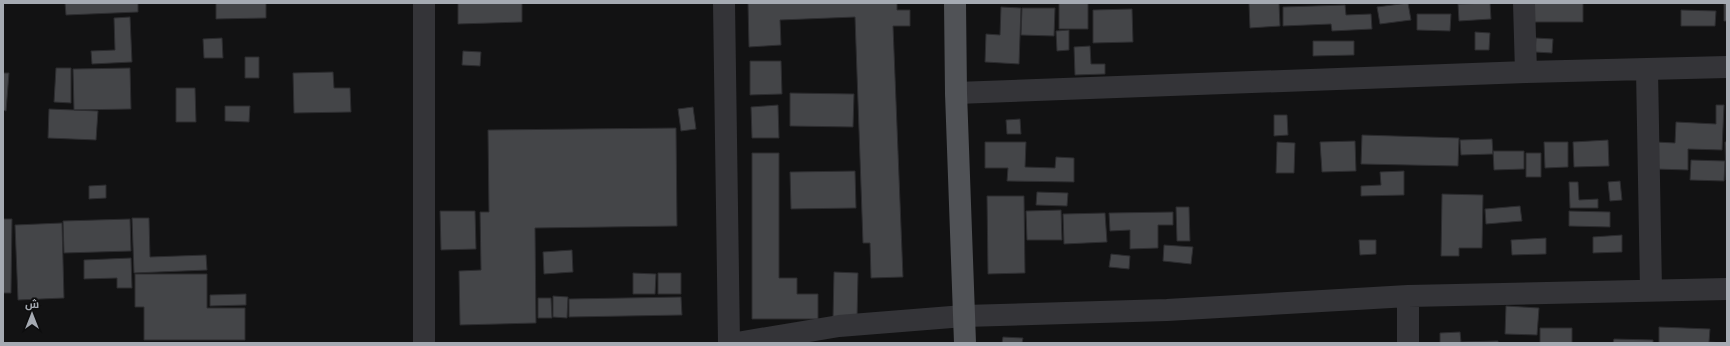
<svg xmlns="http://www.w3.org/2000/svg" width="1730" height="346" font-family="'Sofia Sans Condensed',Cairo,sans-serif">
<rect width="100%" height="100%" fill="#121213"/>
<path fill="#444548" stroke="#2c2c2f" d="M65,3H138V12L66,15Z
M216,3H266V18L216,19Z
M458,3H522V22L458,24Z
M748,3H897V10H910V26H893L903,277L871,278L870,243H863L855,17L780,20L781,45L749,47Z
M1059,3H1088V29H1059Z
M1249,3H1279L1280,26L1250,28Z
M1408,3L1411,20L1380,24L1377,7Z
M1490,3L1491,19L1459,21L1458,4Z
M1534,3H1583V22H1534Z
M1724,3H1727V21H1724Z
M1345,5L1346,15L1371,14L1372,29L1332,31L1331,24L1283,26V7Z
M1001,7L1021,8L1019,64L985,62L986,34L1000,35Z
M1022,8H1055L1054,36L1021,35Z
M1132,9L1133,42L1093,43V10Z
M1681,10L1716,11L1715,26H1681Z
M1417,14H1451L1450,31L1417,30Z
M130,17L132,62L92,64L91,51L115,50L114,18Z
M1069,30V50L1057,51L1056,31Z
M1475,32L1490,33L1489,50H1475Z
M222,38L223,58H204L203,39Z
M1536,38L1553,39L1552,53L1535,52Z
M1313,41H1354V55L1313,56Z
M1090,46L1091,64H1105V74L1075,75L1074,47Z
M463,51L481,52L480,66L462,65Z
M245,57H259V78H245Z
M750,61H781L782,94L750,95Z
M56,68H71V103L54,102Z
M130,68L131,109L74,110L73,69Z
M333,72L334,88H350L351,112L294,113L293,73Z
M3,73H9L6,111L3,110Z
M176,88H195L196,122H176Z
M790,93L854,94L853,127L790,126Z
M778,105L779,138H752L751,107Z
M1716,105H1724L1722,150L1688,149V170L1655,169L1656,142L1675,143L1676,122L1716,124Z
M225,106H250L249,122L225,121Z
M693,107L696,129L681,131L678,109Z
M49,109L98,111L96,140L48,138Z
M1274,115H1287L1288,135L1274,136Z
M1020,119L1021,134H1007L1006,120Z
M676,128L677,226L535,228L536,323L460,325L459,271L481,270L480,212H489L488,130Z
M1362,135L1459,138L1458,166L1361,164Z
M1492,139L1493,154L1461,155L1460,140Z
M1608,140L1609,166L1574,167L1573,142Z
M1355,141L1356,171L1322,172L1320,142Z
M985,142H1026L1025,167L1055,168L1056,157L1074,158V182L1007,181L1008,168H985Z
M1277,142L1295,143L1294,173H1276Z
M1544,142H1568V167L1545,168Z
M1725,142H1727V180H1726Z
M1493,151H1524V169L1494,170Z
M752,153H779V278H797V294H818V319H752Z
M1526,153H1541V177H1526Z
M1691,160L1725,161L1724,181L1690,180Z
M855,171L856,208L791,209L790,172Z
M1404,171V195L1361,196V186L1381,185L1380,172Z
M1620,181L1622,200L1610,201L1608,182Z
M1569,182H1578L1579,200L1598,199V208H1570Z
M106,185V198L89,199V186Z
M1037,192L1068,193L1067,206L1036,205Z
M1442,194L1483,195L1482,248H1459V256H1441Z
M987,196H1024L1025,273L988,274Z
M1520,206L1522,221L1486,224L1485,209Z
M1176,207H1189L1190,241H1177Z
M1061,210L1062,240H1027L1026,211Z
M440,211H475L476,249L441,250Z
M1569,211L1610,212V227L1569,226Z
M1173,212V225H1158V248L1130,249V230L1110,231L1109,213Z
M1105,213L1107,242L1064,244L1063,214Z
M132,218H149L150,257L206,255L207,270L134,273Z
M3,219H12L11,293H3Z
M130,219L131,251L64,253L63,221Z
M62,223L64,298L18,300L15,225Z
M1622,235V252L1593,253V237Z
M1546,238V254L1512,255L1511,240Z
M1359,240H1376V254L1360,255Z
M1164,245L1193,247L1191,264L1163,261Z
M572,250L573,272L544,274L543,252Z
M1111,254L1130,256L1129,269L1109,267Z
M131,258L132,288H117V278L84,279V260Z
M834,272L858,273L857,319L833,318Z
M633,273L656,274L655,294H633Z
M658,273H681V294H658Z
M135,274H207V308H245V340H144V307H135Z
M246,294V305L210,306V295Z
M553,296L568,297L567,318L553,317Z
M681,297L682,315L569,317V299Z
M538,298H551L552,318H538Z
M1506,306L1539,308L1537,335L1505,334Z
M1659,327L1710,329L1709,342L1724,343H1659Z
M1540,328H1572V343H1540Z
M1460,332L1461,342L1498,341V343H1440V333Z
M1003,337L1023,338L1022,343H1002Z
M1614,339L1653,340V343H1613Z"/>
<g fill="none" stroke-linecap="round" stroke-linejoin="round">
<path stroke="#343438" stroke-width="22" d="M424,3V343
M724,3L729,343
M1524,3L1526,72
M1647,70L1651,290
M956,93L1526,72L1727,67
M737,343L839,326L964,316L1167,310L1408,296L1727,289
M1408,343V296"/>
<path stroke="#505256" stroke-width="22" d="M955,3L956,93L965,343"/>
</g>
<rect width="1730" height="346" fill="none" stroke="#a5aab2" stroke-width="8"/>
<g transform="translate(32 314)" stroke="#0d0d0e" stroke-width="3" paint-order="stroke">
<path d="M0-3L7 15L0 10L-7 15Z" fill="#a5aab2"/>
<text y="-6" font-size="11" font-weight="bold" text-anchor="middle" fill="#a5aab2">ش</text>
</g>
</svg>
